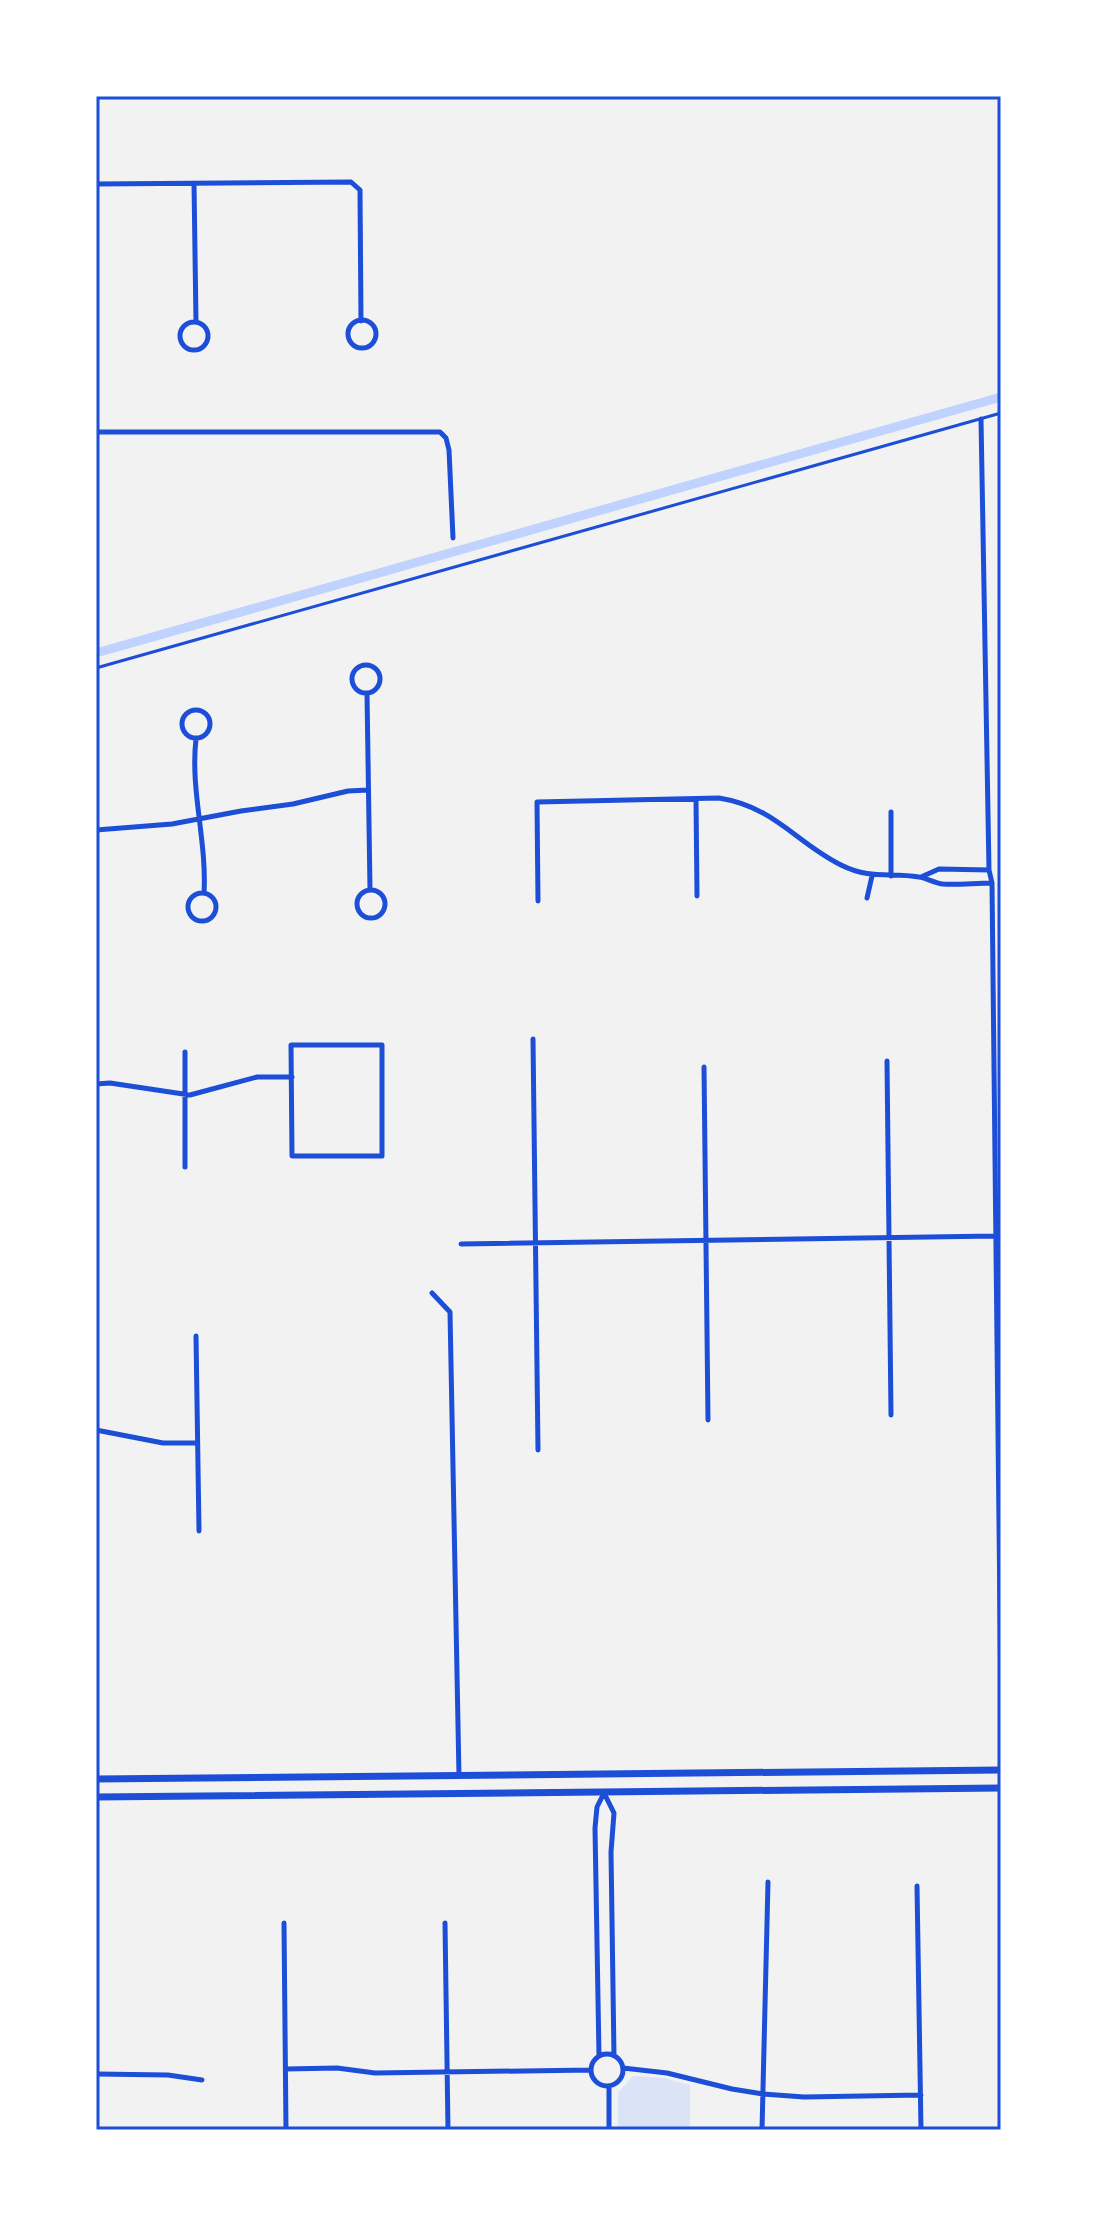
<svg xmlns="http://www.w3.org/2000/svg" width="1097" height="2226" font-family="Merriweather,serif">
<rect width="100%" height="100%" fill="#f2f2f2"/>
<path fill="#dbe4f7" d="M633,2076L664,2078L690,2085V2130H618V2093Z"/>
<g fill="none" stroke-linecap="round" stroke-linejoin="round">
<path stroke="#bfd3fe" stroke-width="9" d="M96,653L1001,397"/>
<path stroke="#1d4ed8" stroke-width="3" d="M96,668L1001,413"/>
<path stroke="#1d4ed8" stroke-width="5" d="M194,183L196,322
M96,184L351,182L360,190L361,321
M348 334a14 14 0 1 1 28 0a14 14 0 1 1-28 0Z
M180 336a14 14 0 1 1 28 0a14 14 0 1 1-28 0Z
M981,419L989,870L992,883L1001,1705
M96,432H440L446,438L449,450L453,538
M352 679a14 14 0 1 1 28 0a14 14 0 1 1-28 0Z
M367,693L370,889
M182 724a14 14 0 1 1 28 0a14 14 0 1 1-28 0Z
M196,739C190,790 207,841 204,893
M696,799L697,896
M891,812V876
M96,830L172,824L241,811L293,804L348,791L368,790
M921,877L939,869L989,870
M357 904a14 14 0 1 1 28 0a14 14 0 1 1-28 0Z
M188 907a14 14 0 1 1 28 0a14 14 0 1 1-28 0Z
M867,898L872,876
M538,901L537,802L719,798C775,807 795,842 841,865C871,880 890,872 919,877C927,878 934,883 943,884C959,885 975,883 992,883
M533,1039L538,1450
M291,1045H382V1156H292Z
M185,1052V1167
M887,1061L891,1415
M704,1067L708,1420
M96,1084L110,1083L190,1095L257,1077H292
M461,1244L995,1236
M432,1293L450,1312L459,1776
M196,1336L199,1531
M96,1430L163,1443H196
M604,1793L614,1813L611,1852L614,2056
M917,1886L921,2130
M284,1923L286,2130
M445,1923L448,2130
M591 2070a16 16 0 1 1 32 0a16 16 0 1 1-32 0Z
M599,2056L595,1828L597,1807L604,1793
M623,2068L667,2073L732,2089L763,2094L804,2097L921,2095
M286,2069L337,2068L375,2073L590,2070
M96,2074L168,2075L202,2080
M609,2086V2130
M762,2130L768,1882"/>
<path stroke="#1d4ed8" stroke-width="7" d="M96,1779L1001,1770
M96,1797L1001,1788"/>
</g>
<rect width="1097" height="2226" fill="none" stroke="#ffffff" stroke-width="196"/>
<rect x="98" y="98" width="901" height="2030" fill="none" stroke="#1d4ed8" stroke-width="3"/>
</svg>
